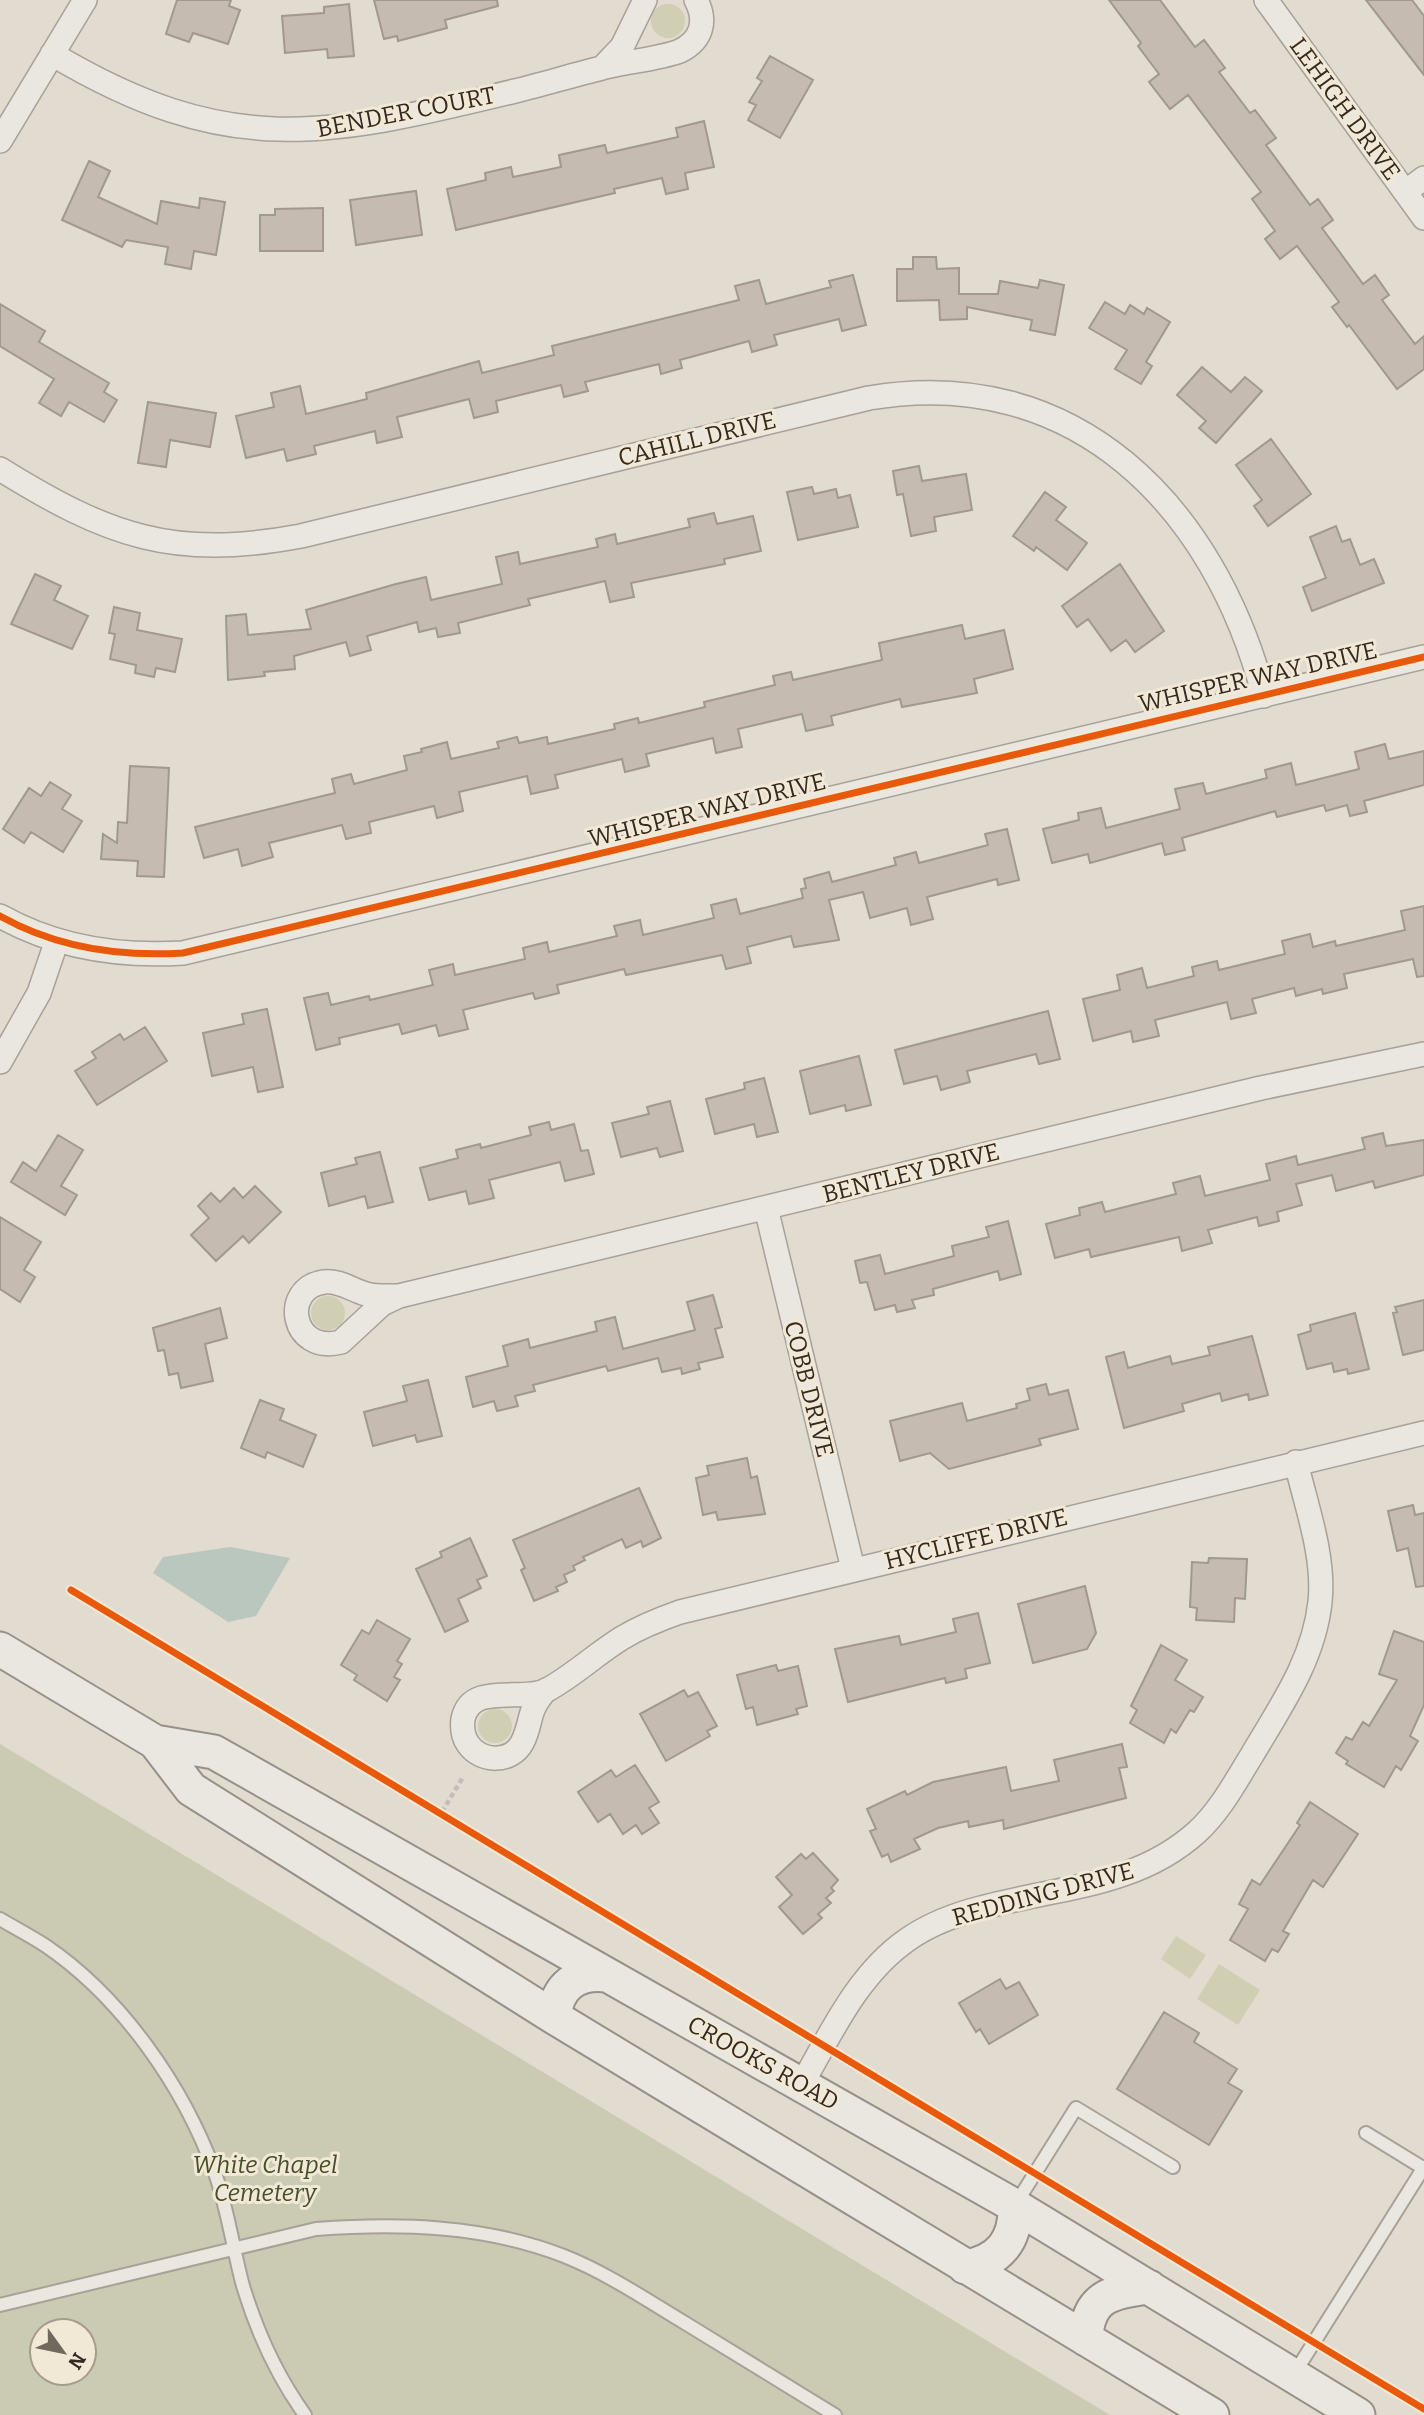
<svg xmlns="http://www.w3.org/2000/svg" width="1424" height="2415" font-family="Bitter,serif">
<rect width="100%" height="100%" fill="#e1dbd0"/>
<path fill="#d0cfb4" d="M651 21a17 17 0 1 1 34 0a17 17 0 1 1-34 0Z
M311 1313a17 17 0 1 1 34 0a17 17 0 1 1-34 0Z
M478 1726a17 17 0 1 1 34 0a17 17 0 1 1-34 0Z
M1176,1936L1206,1955L1190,1979L1161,1959Z
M1219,1964L1260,1990L1238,2025L1197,1999Z"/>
<path fill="#cbcab3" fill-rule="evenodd" d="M0,1744L1110,2415H0ZM42,2331H84V2373H42Z"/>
<path fill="#b9c7be" d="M230,1547L290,1558L256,1616L228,1622L153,1573L163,1557Z"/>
<path fill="#c5bbb1" stroke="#a1988f" stroke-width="2" d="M177,0H231L229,6L240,10L228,44L193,33L189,42L166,34Z
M374,0H497L498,6L445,20L447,28L398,41L397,36L384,39Z
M1109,0H1160L1195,47L1204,40L1225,68L1219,72L1250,113L1255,110L1276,138L1266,145L1310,205L1318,199L1333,220L1322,228L1363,284L1375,275L1389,295L1382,300L1415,344L1424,336V369L1397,389L1349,325L1347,327L1332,307L1339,302L1297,246L1280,259L1265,239L1275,231L1252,199L1261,192L1188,95L1170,109L1149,82L1159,74L1138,46L1141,43Z
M1366,0H1412L1424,16V75Z
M349,4L354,56L328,58L327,49L285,53L282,16L324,13V7Z
M770,56L813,80L780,138L748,120L756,105L749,102L762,81L757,78Z
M704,121L714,167L685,173L688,189L666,194L662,178L614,189L615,193L456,230L447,189L486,180L485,173L511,167L513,177L561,167L559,155L605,145L607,153L678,137L676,128Z
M89,161L110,171L98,197L157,224L161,201L199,208L200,198L225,202L216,255L194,251L191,269L165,264L168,247L126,240L122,247L62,220Z
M416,191L422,235L356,245L350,200Z
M323,208V251H260V215H275V209Z
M913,257H936L937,269L959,268V294H998L1000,281L1038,288L1040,280L1064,285L1055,335L1030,330L1032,320L967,307V319L940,320L939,300L897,301V269H913Z
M853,275L866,325L842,331L839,319L774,335L777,345L752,352L749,341L680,360L682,368L661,374L659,364L585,382L588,391L564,397L561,385L496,401L498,412L474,418L469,399L397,417L402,437L377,443L375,431L314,446L316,454L287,461L284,449L246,458L236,416L274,407L271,393L300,386L306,414L367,399L366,393L479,361L482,373L554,355L552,346L739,300L735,286L759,280L766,304L831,287L829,281Z
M1105,302L1125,314L1130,305L1144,314L1147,308L1170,322L1146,362L1152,366L1141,384L1115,369L1127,350L1089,328Z
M0,304L45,331L39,342L109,383L104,392L117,400L104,422L69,402L61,416L39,403L54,379L0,346Z
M1202,367L1231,392L1245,377L1262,391L1216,443L1199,428L1206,421L1177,395Z
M148,402L216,413L210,447L170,440L166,467L138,463Z
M1271,439L1311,494L1268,526L1254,506L1262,500L1236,465Z
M919,466L922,481L966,474L972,510L934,517L936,531L911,536L903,494L897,495L893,471Z
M812,487L814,494L836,489L838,498L850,495L858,527L798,540L787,492Z
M1045,492L1066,507L1056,520L1087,543L1067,570L1036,547L1034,551L1013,536Z
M714,513L717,524L753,516L761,551L724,559L725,564L631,583L634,597L610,602L605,581L528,599L530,605L458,623L460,633L438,637L436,628L419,632L417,622L367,636L371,650L350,656L346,642L294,656L295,669L264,672L265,676L228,680L226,616L246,614L248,635L311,629L306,610L396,584L426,577L431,600L502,584L496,557L518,552L520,564L598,547L596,539L615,534L617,544L690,527L688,519Z
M1336,526L1342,542L1350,539L1360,565L1374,559L1384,583L1312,611L1303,587L1326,578L1310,537Z
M1120,564L1164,631L1135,652L1126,640L1111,651L1088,619L1077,627L1062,606Z
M35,574L61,586L54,600L88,616L72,649L11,624Z
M114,607L140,613L137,630L182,639L175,672L156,668L154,677L135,673L136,665L110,659L115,634L109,633Z
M962,625L965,639L1004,630L1013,669L974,679L977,693L902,707L900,699L831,716L833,725L806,731L802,714L738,729L742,747L716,753L713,738L646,754L649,766L625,772L622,759L555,775L558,788L531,794L527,776L459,792L463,811L437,818L434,806L369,822L371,833L346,839L342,825L269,843L273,857L242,866L238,849L204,858L195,827L335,793L332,779L351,774L354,784L407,770L404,756L422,752L421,749L447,742L451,759L499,748L497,742L517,737L519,743L547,737L548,744L615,729L614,724L638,718L639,723L705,707L704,702L775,685L773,676L791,672L793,680L882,660L879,643Z
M1385,744L1389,759L1424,751V785L1364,801L1367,812L1350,816L1347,805L1326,811L1324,805L1277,817L1275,811L1182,838L1185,850L1165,855L1162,843L1090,863L1088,854L1052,863L1043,829L1079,820L1078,813L1101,808L1106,828L1180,809L1175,789L1203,783L1206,794L1267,778L1265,770L1291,763L1296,785L1359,769L1355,752Z
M130,766L169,768L164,877L137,876L138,861L101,859L103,834L117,843L118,822L127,823Z
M50,782L71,795L62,809L82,821L63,852L31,832L24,843L3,829L29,788L41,796Z
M1007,829L1019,880L998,885L997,879L927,897L933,919L911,925L907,908L870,918L863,892L829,900L839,940L794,947L791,936L747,947L751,963L726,969L722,955L626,975L624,969L557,985L559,993L535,999L533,993L463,1010L468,1029L439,1036L436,1025L402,1034L399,1024L339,1038L340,1044L316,1050L304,998L328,993L331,1005L369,996L370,1000L433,985L429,970L453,964L455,975L525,959L523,948L547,942L549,952L617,936L614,926L640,920L643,935L714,918L711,905L736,899L740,914L803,898L801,889L806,888L804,879L829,872L832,882L896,865L894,858L916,852L919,863L988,845L985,834Z
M1424,906V976L1417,977L1413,959L1344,974L1347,988L1323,994L1322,989L1296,996L1294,988L1252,999L1256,1013L1231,1019L1227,1002L1155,1020L1159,1036L1133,1042L1131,1031L1093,1041L1083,999L1120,990L1117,975L1142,968L1147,988L1194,976L1192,967L1217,961L1219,970L1285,954L1282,941L1310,934L1313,947L1335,941L1336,946L1405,930L1401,911Z
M267,1009L283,1087L258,1092L253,1067L212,1076L203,1033L244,1024L242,1014Z
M1048,1011L1060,1059L1039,1064L1036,1054L967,1071L970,1082L941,1090L937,1076L904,1084L895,1050Z
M145,1027L167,1061L97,1105L75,1071L96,1058L92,1052L120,1034L124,1040Z
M859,1056L871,1105L846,1111L845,1105L810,1114L800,1071Z
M764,1078L778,1132L757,1137L754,1124L715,1134L706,1099L745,1089L744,1083Z
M670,1101L683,1151L660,1157L657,1148L621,1157L612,1123L649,1114L647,1107Z
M549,1122L551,1130L574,1124L581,1151L588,1150L594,1174L565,1181L560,1162L489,1180L494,1198L469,1204L466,1191L429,1200L420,1168L458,1158L456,1150L480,1144L481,1148L531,1135L529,1127Z
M1383,1133L1386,1146L1424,1140V1175L1375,1188L1373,1181L1336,1191L1332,1175L1296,1184L1302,1205L1277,1212L1279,1221L1259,1226L1257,1217L1208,1230L1212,1243L1182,1251L1179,1237L1091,1257L1089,1249L1055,1258L1046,1224L1080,1215L1079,1208L1102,1202L1105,1212L1176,1194L1173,1183L1200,1176L1205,1196L1270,1180L1266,1164L1296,1156L1298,1165L1365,1149L1362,1138Z
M58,1135L83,1150L61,1186L77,1195L65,1215L11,1182L23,1162L36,1171Z
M380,1152L393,1202L368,1208L365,1196L329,1206L321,1173L357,1164L355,1158Z
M255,1186L281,1212L249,1243L243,1236L216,1261L191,1235L209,1218L198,1206L211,1193L220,1202L234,1188L243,1198Z
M0,1217L41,1242L24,1270L35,1277L20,1302L0,1289Z
M1008,1221L1021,1274L1000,1280L998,1271L933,1289L934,1295L912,1300L915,1308L897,1312L895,1305L875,1310L867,1282L860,1283L855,1261L880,1255L885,1274L954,1256L952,1246L989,1237L986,1227Z
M713,1295L722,1327L715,1329L723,1357L698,1363L700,1369L682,1374L681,1368L662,1372L658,1358L608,1371L606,1366L533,1385L535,1391L515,1396L518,1406L497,1411L494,1401L473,1407L466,1377L508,1366L503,1346L528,1339L530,1348L597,1331L595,1322L615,1317L623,1349L695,1330L687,1302Z
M1424,1300V1350L1403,1355L1393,1313L1397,1312L1395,1307Z
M220,1308L227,1338L205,1344L213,1381L181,1388L178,1373L169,1375L164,1350L158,1351L153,1328Z
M1355,1313L1369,1369L1348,1374L1347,1369L1334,1372L1332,1363L1307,1369L1298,1335L1311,1331L1310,1325Z
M1252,1336L1268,1395L1249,1400L1248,1394L1222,1401L1220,1393L1182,1404L1184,1411L1124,1428L1106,1357L1124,1352L1128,1368L1170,1356L1172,1364L1210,1355L1208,1347Z
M428,1380L442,1436L417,1442L415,1435L373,1446L364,1412L407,1401L403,1386Z
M1046,1384L1049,1395L1068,1390L1078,1429L1039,1439L1041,1445L949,1469L930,1453L900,1461L890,1421L962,1403L967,1421L1017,1408L1016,1404L1030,1400L1027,1389Z
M260,1400L284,1409L280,1420L316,1435L303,1467L267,1452L265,1458L241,1448Z
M747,1458L751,1478L757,1476L765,1514L718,1520L716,1512L703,1515L696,1478L709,1475L707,1466Z
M639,1488L661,1538L643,1547L641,1541L626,1548L622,1539L583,1557L585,1560L573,1566L575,1570L564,1575L567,1582L556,1587L558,1591L534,1601L521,1570L525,1568L513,1540Z
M1413,1505L1415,1515L1424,1513V1586L1416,1587L1408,1548L1397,1551L1388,1511Z
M470,1538L487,1576L477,1580L481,1588L458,1599L468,1621L445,1632L416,1569L442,1557L440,1552Z
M1209,1558L1247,1559L1245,1599L1235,1598L1234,1622L1196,1620L1197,1608L1190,1607L1192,1562L1208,1563Z
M1085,1586L1096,1633L1087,1649L1033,1663L1018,1604Z
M978,1613L990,1663L965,1669L967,1678L946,1683L945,1678L848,1702L835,1649L899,1636L901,1645L956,1632L953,1619Z
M377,1620L410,1639L397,1661L402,1664L394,1677L400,1680L387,1701L354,1680L357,1675L341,1665L362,1630L369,1634Z
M1394,1631L1424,1642V1705L1410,1736L1418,1741L1401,1770L1396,1766L1384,1787L1346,1764L1348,1761L1336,1753L1346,1737L1352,1740L1363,1722L1369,1726L1397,1680L1379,1674Z
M1161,1645L1187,1660L1175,1680L1203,1697L1194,1712L1190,1710L1176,1733L1171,1729L1164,1743L1130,1723L1137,1710L1131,1706Z
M776,1665L778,1671L798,1666L807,1706L796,1709L798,1714L757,1725L753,1707L746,1709L737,1675Z
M684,1690L688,1697L698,1692L717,1726L707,1731L710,1736L666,1761L640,1714Z
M1122,1744L1127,1767L1119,1768L1126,1798L1004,1829L1003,1820L969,1827L968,1821L938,1828L914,1839L920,1849L891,1862L888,1854L882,1857L870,1831L876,1829L867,1809L905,1791L907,1795L933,1782L1006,1767L1011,1791L1059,1781L1054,1760Z
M635,1765L659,1802L649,1808L659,1823L642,1834L636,1825L623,1834L610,1814L598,1822L578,1792L611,1770L616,1777Z
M1310,1802L1358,1834L1323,1887L1313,1880L1283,1931L1289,1934L1278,1952L1272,1949L1265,1961L1230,1940L1248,1909L1239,1904L1252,1880L1260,1885L1300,1825L1297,1823Z
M813,1853L838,1880L831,1888L834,1891L826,1898L831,1903L818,1914L822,1918L803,1934L779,1907L792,1895L776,1877L801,1854L806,1859Z
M1000,1979L1006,1989L1019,1982L1038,2015L989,2044L980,2029L976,2032L959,2003Z
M1164,2012L1199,2033L1194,2042L1237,2069L1228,2083L1242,2091L1209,2145L1117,2089Z"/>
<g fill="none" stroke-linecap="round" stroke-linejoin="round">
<g stroke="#a7a198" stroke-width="16">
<path id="lane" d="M0,1919C15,1928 31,1936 46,1946C122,1998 184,2087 215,2173C228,2210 233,2249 243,2286C257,2332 277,2376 305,2415
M1366,2133L1423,2168
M1015,2205L1076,2108L1173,2167
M0,2305L316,2229C399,2223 485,2225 564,2256C607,2273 645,2299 685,2323C735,2354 785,2384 835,2415
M1294,2374L1424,2167"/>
</g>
<g stroke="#a7a198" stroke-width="26">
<path id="street" d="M1266,0L1424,218
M52,54C228,159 326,137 515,91C544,84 573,75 602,68C628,61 655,60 680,51C702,40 707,21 696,0
M603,67L622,47L645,0
M0,141L85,0
M1405,192L1424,178
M0,469C108,536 173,560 301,536L869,398C1075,363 1214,506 1264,696
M0,916C57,948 118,957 183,953L1424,657
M0,1062L39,993L57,940
M766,1208L853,1569
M399,1296L382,1304L341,1342C291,1355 280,1288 324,1282C339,1280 352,1290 366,1294C377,1297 388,1296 399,1296L1261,1088L1424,1054
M546,1690C526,1712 533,1722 522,1743C511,1763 481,1763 468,1744C463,1737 462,1727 463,1719C471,1681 522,1703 547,1690C573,1676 596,1654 622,1638C640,1627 660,1619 680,1612L1424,1433
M802,2084C831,2033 858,1974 907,1940C966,1898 1057,1898 1124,1874C1150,1865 1176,1851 1197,1832C1220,1811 1236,1781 1252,1755C1281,1706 1314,1659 1320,1602C1325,1556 1306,1506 1296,1462"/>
</g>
<g stroke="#979088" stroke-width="37">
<path id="secondary" d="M0,1649L155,1742L214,1752L1015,2206L1358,2415
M155,1742L191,1789L554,2017L1212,2415
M554,2017C557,1986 576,1972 606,1975
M965,2267C1000,2261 1016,2240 1015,2206
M1086,2339C1087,2296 1113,2291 1149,2287"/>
</g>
<path stroke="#c2beb7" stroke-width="4.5" stroke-dasharray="5 3.5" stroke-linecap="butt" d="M442,1812L463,1777"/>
<use href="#lane" stroke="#eae7e0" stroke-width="12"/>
<use href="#street" stroke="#eae7e0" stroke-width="23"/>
<use href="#secondary" stroke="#eae7e0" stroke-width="33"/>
<g stroke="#f1e8d6" stroke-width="11">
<path id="cycleway" d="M0,916C57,948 118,957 183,953L1424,657
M71,1590L1424,2409"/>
</g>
<use href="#cycleway" stroke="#e8590c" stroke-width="7"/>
</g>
<g text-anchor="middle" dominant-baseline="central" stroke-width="6" stroke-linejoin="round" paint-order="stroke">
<g font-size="24" fill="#352a21" stroke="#f1e8d6">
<text transform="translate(1345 109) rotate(54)">LEHIGH DRIVE</text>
<text transform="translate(406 112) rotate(-11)">BENDER COURT</text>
<text transform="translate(697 439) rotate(-14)">CAHILL DRIVE</text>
<text transform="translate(1258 677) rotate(-13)">WHISPER WAY DRIVE</text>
<text transform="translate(707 810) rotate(-14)">WHISPER WAY DRIVE</text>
<text transform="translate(911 1173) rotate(-14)">BENTLEY DRIVE</text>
<text transform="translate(809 1389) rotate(76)">COBB DRIVE</text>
<text transform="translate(976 1539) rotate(-14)">HYCLIFFE DRIVE</text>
<text transform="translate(1043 1894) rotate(-15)">REDDING DRIVE</text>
<text transform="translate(763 2063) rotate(29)">CROOKS ROAD</text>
</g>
<g font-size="24" font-style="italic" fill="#474f2a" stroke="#f1e8d6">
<text x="265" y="2165">White Chapel<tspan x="265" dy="28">Cemetery</tspan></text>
</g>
</g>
<g transform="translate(63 2352) rotate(123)"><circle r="33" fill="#f1e8d6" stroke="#a69c8e" stroke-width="2"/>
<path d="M0-5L12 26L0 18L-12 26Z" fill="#71685e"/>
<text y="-10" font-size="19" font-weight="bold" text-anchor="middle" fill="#352a21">N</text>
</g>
</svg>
